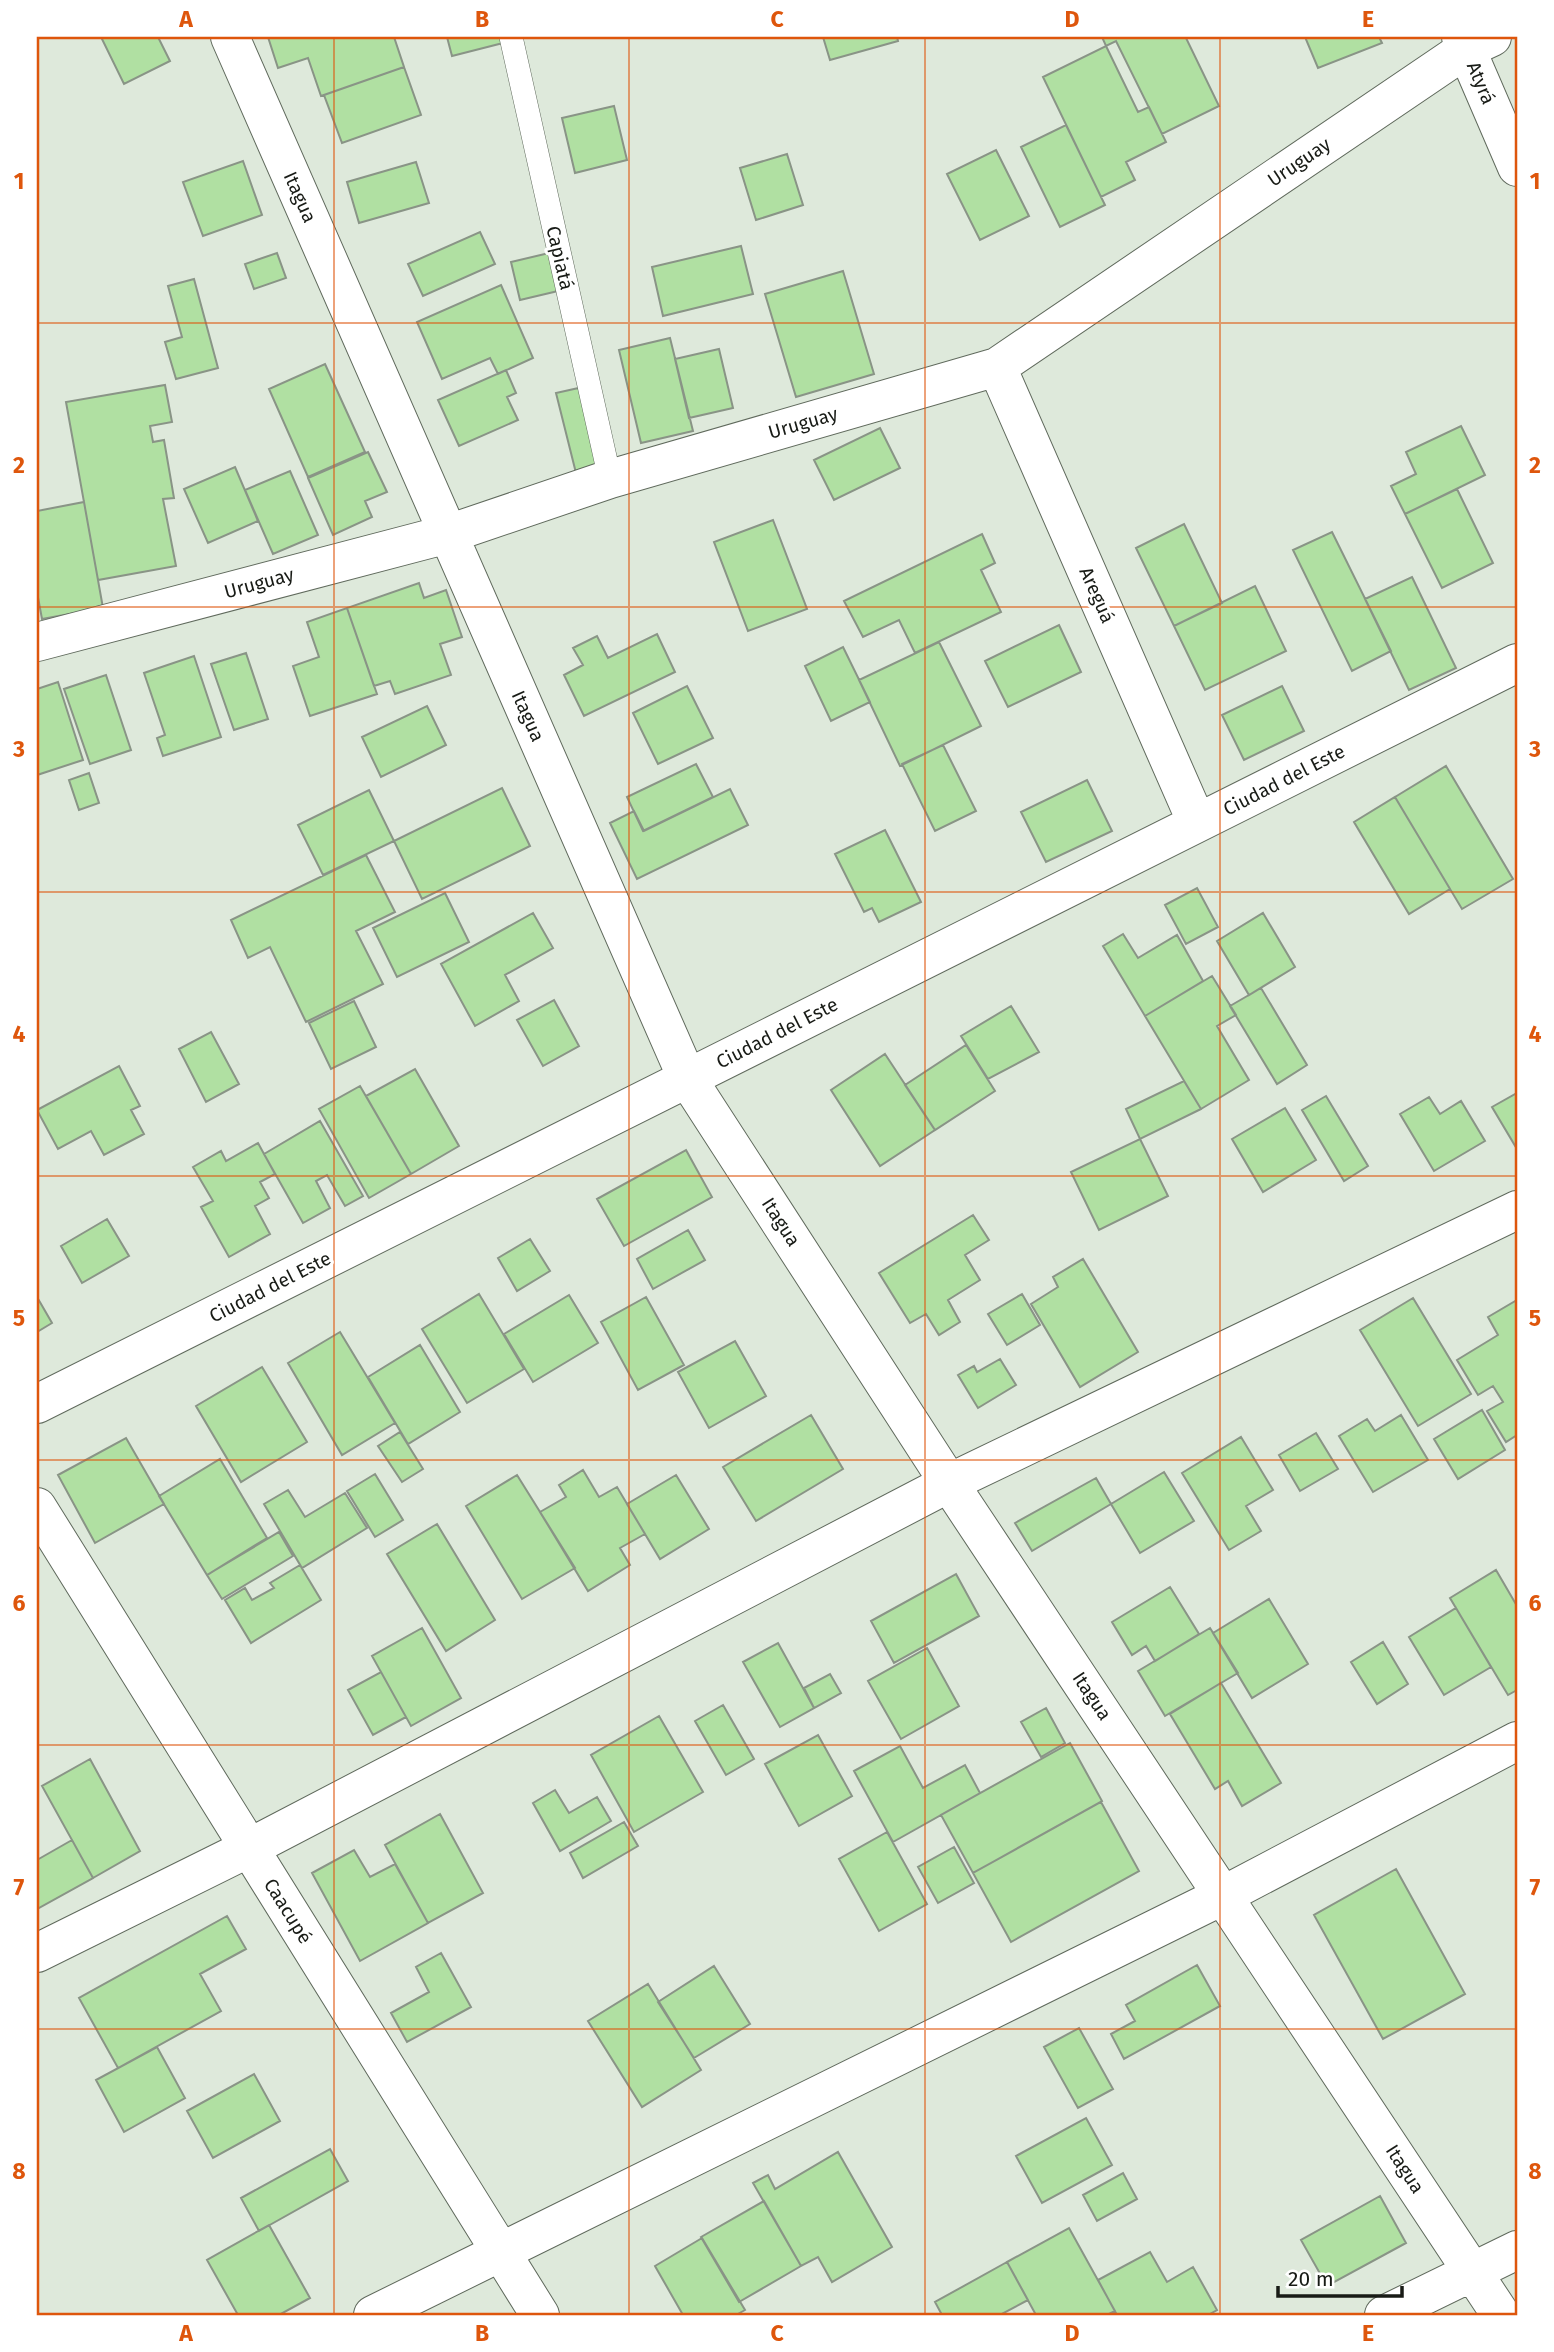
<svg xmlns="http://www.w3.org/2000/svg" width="1554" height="2352" font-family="'Fira Sans',sans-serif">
<rect width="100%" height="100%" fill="#dee9db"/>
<path fill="#b0e0a2" stroke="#899486" stroke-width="2" d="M101,37H158L170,61L124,84Z
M268,37H394L404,67L321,96L308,58L278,68Z
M447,37H501L503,43L452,56Z
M823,37H897L898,41L830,60Z
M1102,37H1188L1186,38L1219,106L1162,134L1116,41L1106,46Z
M1305,37H1379L1382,43L1318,68Z
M1106,46L1138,112L1149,107L1166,142L1126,162L1135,180L1101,197L1043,77Z
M404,67L421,115L342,143L324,95Z
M614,106L627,160L575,173L562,118Z
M1066,125L1105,205L1060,227L1021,147Z
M996,150L1029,216L980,240L947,174Z
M787,154L803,205L756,220L740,168Z
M243,161L262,215L203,236L183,182Z
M416,162L429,203L359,223L347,182Z
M480,232L495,264L423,296L408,264Z
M741,246L753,294L663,316L652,267Z
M566,249L575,287L520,300L511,262Z
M277,253L286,278L254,289L245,264Z
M843,271L874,374L796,397L765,294Z
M194,279L218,368L176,379L165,342L182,337L168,286Z
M501,285L533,358L498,374L490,358L442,379L417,322Z
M670,338L693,431L641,443L619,350Z
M719,349L733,408L689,418L675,359Z
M325,364L365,452L308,477L269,389Z
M506,370L516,393L507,397L518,420L459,446L438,400Z
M165,385L172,422L150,426L153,442L164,440L174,498L163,499L176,566L98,580L66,402Z
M592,385L614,473L578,481L556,393Z
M1461,426L1485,475L1405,514L1391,486L1416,474L1406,452Z
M880,428L900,468L834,500L814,460Z
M368,452L387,492L365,501L372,517L333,535L308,478Z
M235,467L258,521L208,543L184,489Z
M290,471L318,535L273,554L245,490Z
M1457,489L1493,563L1442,588L1405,514Z
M84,502L103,608L42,619L37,592V511Z
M773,520L807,609L748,631L714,542Z
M1184,524L1222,603L1174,626L1136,548Z
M1332,532L1391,651L1352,671L1293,550Z
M982,534L995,563L981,570L1001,612L915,653L899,620L863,637L844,601Z
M1412,577L1456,668L1409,690L1365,599Z
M419,583L424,598L446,590L462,637L440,644L451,675L395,694L390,681L374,686L347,608Z
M1255,586L1286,651L1205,690L1174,626Z
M347,608L377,694L310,716L293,666L319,657L307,622Z
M1059,625L1081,672L1008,707L985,661Z
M657,634L675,672L584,716L564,675L583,665L573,648L597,636L608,658Z
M939,642L981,726L900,766L859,680Z
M843,647L870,702L831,721L805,666Z
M246,653L268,719L234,730L211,664Z
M194,656L221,737L163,756L157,738L165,735L144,673Z
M106,675L131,750L90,764L64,689Z
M58,682L83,760L37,775V689Z
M687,686L713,738L658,764L633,713Z
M1282,686L1304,731L1244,760L1222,715Z
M427,706L446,745L381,777L362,737Z
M943,745L976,811L935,831L902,764Z
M696,764L713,797L643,831L627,797Z
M1446,766L1513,879L1462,909L1395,797Z
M89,773L99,803L79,810L69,780Z
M1087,780L1112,831L1046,862L1021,812Z
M502,788L530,846L422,899L394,841Z
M730,789L748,825L637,879L610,823L634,811L644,831Z
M369,790L394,841L323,875L298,825Z
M1395,797L1450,889L1409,914L1354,822Z
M885,830L921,902L879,922L872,908L864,912L835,854Z
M366,855L395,912L356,931L383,984L306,1022L270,947L248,958L231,920Z
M1197,888L1218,927L1186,944L1165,905Z
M445,893L469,942L397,977L373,928Z
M533,913L553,948L505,975L519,1001L475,1026L441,964Z
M1263,913L1295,967L1249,995L1217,941Z
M1123,934L1138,958L1177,935L1203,981L1145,1016L1103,946Z
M1212,976L1236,1015L1217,1026L1249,1080L1201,1109L1145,1016Z
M1261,988L1307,1065L1277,1084L1230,1006Z
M554,1000L579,1046L543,1066L517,1020Z
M354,1001L376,1047L331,1069L309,1023Z
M1011,1006L1039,1052L988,1079L961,1036Z
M211,1032L239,1084L206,1102L179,1049Z
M966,1045L995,1091L935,1130L905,1085Z
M885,1054L935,1130L880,1166L831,1090Z
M119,1066L140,1106L131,1110L144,1134L104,1155L91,1131L58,1149L37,1110Z
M415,1069L459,1146L411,1174L366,1096Z
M1184,1081L1201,1109L1140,1139L1126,1109Z
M360,1086L411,1174L369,1198L319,1109Z
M1517,1093V1149L1492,1107Z
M1326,1096L1368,1166L1344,1181L1302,1110Z
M1429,1097L1440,1114L1461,1101L1485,1141L1434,1171L1400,1114Z
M1285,1108L1316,1160L1263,1192L1232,1139Z
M320,1121L363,1196L345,1206L327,1175L316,1181L330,1208L303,1223L264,1154Z
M1140,1139L1168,1196L1099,1230L1071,1172Z
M258,1143L275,1174L260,1182L269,1198L255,1206L270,1234L229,1257L201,1207L213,1201L193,1167L221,1151L226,1161Z
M686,1150L712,1197L624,1246L597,1199Z
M973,1215L989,1240L965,1255L980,1280L948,1300L960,1322L939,1335L926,1314L910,1323L879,1273Z
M107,1219L129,1256L82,1283L61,1246Z
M688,1230L705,1260L653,1289L637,1259Z
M530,1239L550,1271L517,1291L498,1258Z
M1083,1259L1138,1352L1080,1387L1031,1304L1058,1287L1053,1277Z
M479,1294L524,1369L467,1403L422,1329Z
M1022,1294L1040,1325L1007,1345L988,1314Z
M569,1295L598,1343L533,1382L504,1334Z
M37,1297L52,1323L37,1332Z
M646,1297L684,1365L638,1390L601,1322Z
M1413,1298L1471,1394L1418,1426L1360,1330Z
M1517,1300V1435L1506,1442L1487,1411L1503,1402L1493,1386L1478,1395L1457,1360L1498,1335L1488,1317Z
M340,1332L395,1423L342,1455L288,1363Z
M735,1341L766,1396L709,1428L678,1372Z
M420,1345L460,1412L408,1444L368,1377Z
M1000,1359L1016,1385L978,1408L958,1375L974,1366L977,1372Z
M262,1367L307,1442L241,1482L196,1406Z
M1482,1410L1505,1450L1458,1479L1434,1439Z
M811,1415L843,1469L756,1521L723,1467Z
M1401,1415L1428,1460L1373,1492L1339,1436L1367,1419L1375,1431Z
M400,1432L423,1469L402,1482L378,1446Z
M1316,1433L1338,1469L1300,1491L1279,1455Z
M1241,1437L1273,1490L1246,1506L1261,1531L1229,1550L1182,1473Z
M126,1438L164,1504L95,1543L58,1475Z
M220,1459L267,1538L207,1575L159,1496Z
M583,1470L599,1497L617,1487L645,1534L620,1548L630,1565L588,1591L540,1512L566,1497L559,1485Z
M1164,1472L1194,1521L1140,1553L1111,1504Z
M375,1474L403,1520L375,1537L347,1491Z
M517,1475L575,1568L522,1599L466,1506Z
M676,1475L709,1529L660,1559L627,1504Z
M1096,1478L1111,1504L1032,1551L1015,1523Z
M288,1490L305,1517L345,1493L367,1528L302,1568L264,1504Z
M437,1524L495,1620L446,1651L387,1554Z
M279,1532L293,1556L222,1599L207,1575Z
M300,1565L321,1600L251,1643L225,1600L245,1588L252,1600L274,1588L270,1583Z
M1496,1570L1517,1606V1690L1508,1695L1450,1598Z
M956,1574L979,1616L894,1663L871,1621Z
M1170,1587L1199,1634L1155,1661L1146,1646L1132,1655L1112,1622Z
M1269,1599L1308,1664L1252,1698L1213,1633Z
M1456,1608L1491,1667L1444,1695L1409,1637Z
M422,1628L461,1698L411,1726L372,1656Z
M1210,1628L1238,1673L1165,1716L1138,1671Z
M1383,1642L1408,1684L1377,1704L1351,1662Z
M778,1643L814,1708L780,1727L743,1662Z
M927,1648L959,1706L901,1739L868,1681Z
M381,1672L406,1717L373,1735L348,1690Z
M830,1674L841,1693L814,1708L804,1688Z
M1221,1683L1281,1783L1242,1806L1228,1781L1215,1789L1170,1714Z
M723,1705L754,1759L726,1775L695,1721Z
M1046,1708L1065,1743L1041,1757L1021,1722Z
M659,1716L703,1792L634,1832L591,1755Z
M818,1735L852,1796L799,1826L765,1764Z
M1070,1743L1102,1801L973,1873L941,1815Z
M900,1746L923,1788L965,1765L980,1793L893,1842L854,1771Z
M90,1759L140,1851L93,1878L42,1786Z
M555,1790L569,1813L597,1797L611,1821L560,1851L533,1803Z
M1101,1802L1139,1871L1011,1942L973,1873Z
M440,1814L483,1893L428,1923L385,1845Z
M624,1822L638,1846L583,1878L570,1853Z
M887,1832L927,1904L879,1931L839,1859Z
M72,1840L93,1878L37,1909V1860Z
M954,1847L974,1883L938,1903L918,1867Z
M354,1850L370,1877L395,1864L428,1923L360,1961L312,1873Z
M1396,1869L1465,1994L1383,2039L1314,1915Z
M227,1916L246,1949L200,1974L221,2011L118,2068L79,1998Z
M441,1953L471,2007L407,2042L391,2013L429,1992L416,1967Z
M1197,1965L1220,2006L1124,2059L1111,2034L1135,2021L1126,2005Z
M714,1966L750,2024L694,2058L658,2002Z
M648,1984L701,2070L642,2107L588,2021Z
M1079,2028L1113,2089L1078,2108L1044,2047Z
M157,2047L185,2098L124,2132L96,2080Z
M254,2074L280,2121L213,2158L187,2111Z
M1086,2118L1112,2165L1042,2203L1016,2156Z
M330,2149L348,2181L259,2231L241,2198Z
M838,2152L892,2247L832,2282L818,2257L801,2266L753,2183L768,2175L775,2189Z
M1123,2173L1137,2199L1097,2221L1083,2195Z
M1380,2196L1406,2243L1327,2286L1301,2240Z
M764,2201L801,2266L739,2302L701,2237Z
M269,2225L310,2298L279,2315H238L207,2260Z
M1069,2228L1115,2311L1107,2315H1036L1007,2262Z
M702,2238L745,2310L736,2315H683L655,2266Z
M1150,2252L1167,2282L1193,2267L1217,2310L1208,2315H1117L1098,2280Z
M1007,2262L1028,2300L1000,2315H942L935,2302Z"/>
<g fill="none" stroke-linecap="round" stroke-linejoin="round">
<g stroke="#606a5d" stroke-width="24">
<path id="lane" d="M511,37L610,479"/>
</g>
<g stroke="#606a5d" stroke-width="40">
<path id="street" d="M230,37L687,1078L949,1483L1501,2315
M1461,37L1517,167
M997,367L1197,823
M37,642L448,534L610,479L997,367L1466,49L1492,37
M37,1404L1517,663
M37,1507L540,2315
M37,1953L249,1848L949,1483L1517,1210
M373,2315L1224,1895L1517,1741
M1384,2315L1517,2250"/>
</g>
<use href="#lane" stroke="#fff" stroke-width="23"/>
<use href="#street" stroke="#fff" stroke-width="38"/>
</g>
<path fill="none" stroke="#de560c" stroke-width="2" stroke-opacity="0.55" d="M334,37V2315M629,37V2315M925,37V2315M1220,37V2315M37,323H1517M37,607H1517M37,892H1517M37,1176H1517M37,1460H1517M37,1745H1517M37,2029H1517"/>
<g text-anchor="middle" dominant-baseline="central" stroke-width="6" stroke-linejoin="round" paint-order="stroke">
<g font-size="19" fill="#181b16" stroke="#fff">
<text transform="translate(1481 83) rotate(67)">Atyrá</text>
<text transform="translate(1299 162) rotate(-34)">Uruguay</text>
<text transform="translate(300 197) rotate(66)">Itagua</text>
<text transform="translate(560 258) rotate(77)">Capiatá</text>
<text transform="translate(803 423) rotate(-16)">Uruguay</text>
<text transform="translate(259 583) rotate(-15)">Uruguay</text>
<text transform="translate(1097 595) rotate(66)">Areguá</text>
<text transform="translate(528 716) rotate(66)">Itagua</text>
<text transform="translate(1284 780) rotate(-27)">Ciudad del Este</text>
<text transform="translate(777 1033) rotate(-27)">Ciudad del Este</text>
<text transform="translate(781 1222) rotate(57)">Itagua</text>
<text transform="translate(270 1287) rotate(-27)">Ciudad del Este</text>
<text transform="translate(1092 1696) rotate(56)">Itagua</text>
<text transform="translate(288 1911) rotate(58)">Caacupé</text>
<text transform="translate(1405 2169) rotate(57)">Itagua</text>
</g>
</g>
<rect width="1554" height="2352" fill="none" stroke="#ffffff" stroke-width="77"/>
<path d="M1278 2286v10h124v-10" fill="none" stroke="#181b16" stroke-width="3.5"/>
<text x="1288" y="2286" font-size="21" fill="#181b16" stroke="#ffffff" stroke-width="5" paint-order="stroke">20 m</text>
<rect x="38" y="38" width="1478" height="2276" fill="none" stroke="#de560c" stroke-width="2.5"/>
<g font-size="23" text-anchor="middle" font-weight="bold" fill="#de560c">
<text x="186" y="27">A</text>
<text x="482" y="27">B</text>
<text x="777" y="27">C</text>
<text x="1072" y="27">D</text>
<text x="1368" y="27">E</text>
<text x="19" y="189">1</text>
<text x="1535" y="189">1</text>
<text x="19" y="473">2</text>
<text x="1535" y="473">2</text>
<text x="19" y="757">3</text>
<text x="1535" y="757">3</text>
<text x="19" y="1042">4</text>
<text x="1535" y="1042">4</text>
<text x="19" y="1326">5</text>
<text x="1535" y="1326">5</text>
<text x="19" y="1611">6</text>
<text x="1535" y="1611">6</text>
<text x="19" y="1895">7</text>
<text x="1535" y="1895">7</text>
<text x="19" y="2179">8</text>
<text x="1535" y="2179">8</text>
<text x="186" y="2341">A</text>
<text x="482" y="2341">B</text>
<text x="777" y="2341">C</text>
<text x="1072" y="2341">D</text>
<text x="1368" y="2341">E</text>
</g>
</svg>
